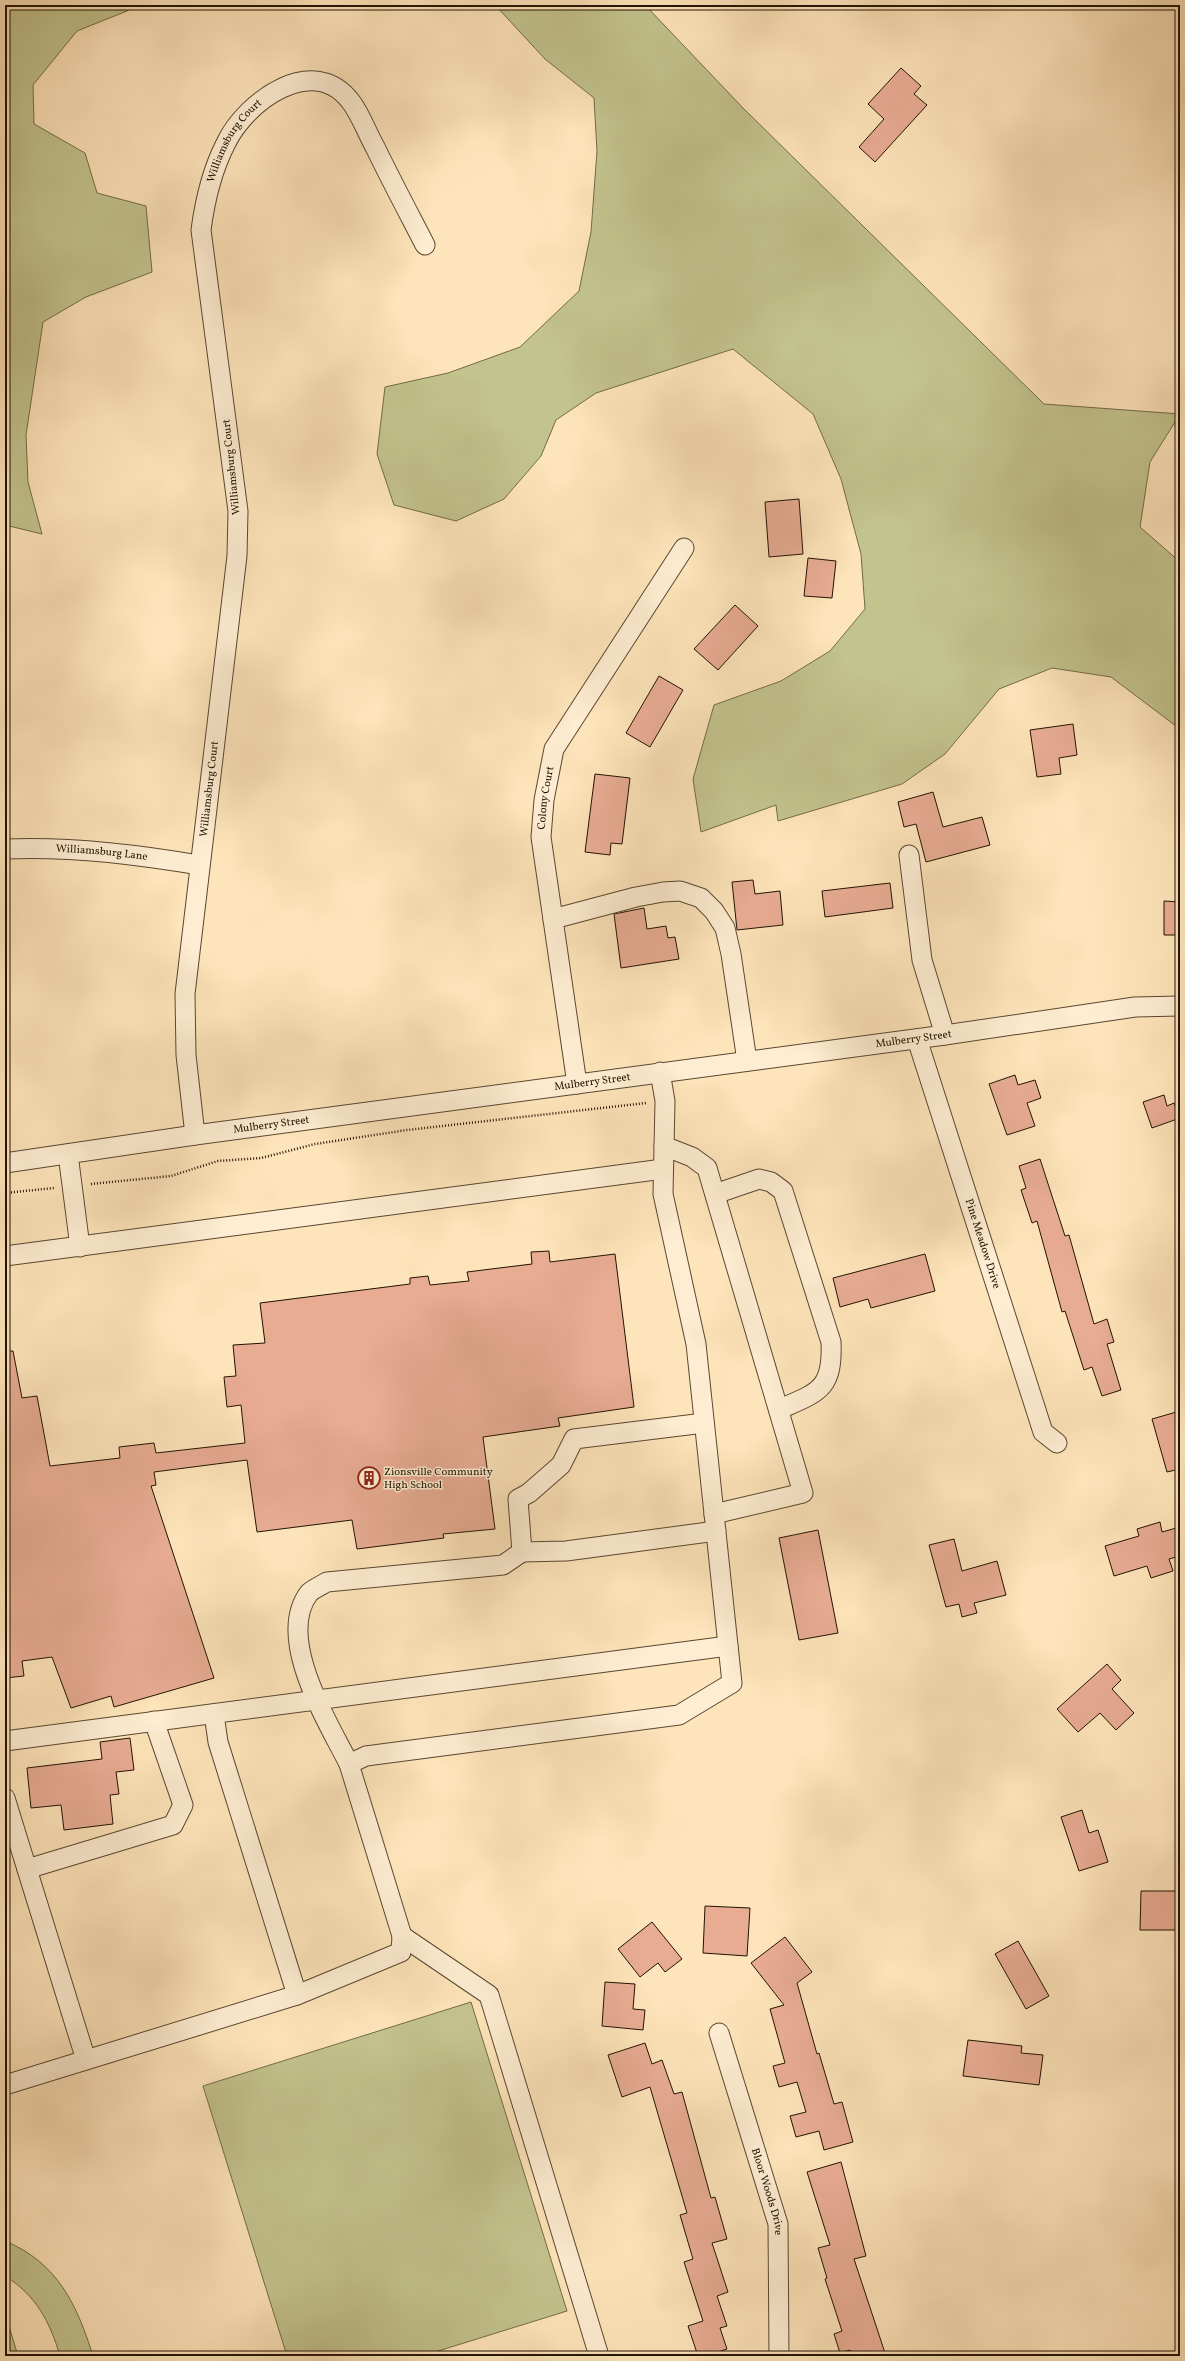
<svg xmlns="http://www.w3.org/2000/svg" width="1185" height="2361" font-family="Vollkorn,serif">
<rect width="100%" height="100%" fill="#fee4ba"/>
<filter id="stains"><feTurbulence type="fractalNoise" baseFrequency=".005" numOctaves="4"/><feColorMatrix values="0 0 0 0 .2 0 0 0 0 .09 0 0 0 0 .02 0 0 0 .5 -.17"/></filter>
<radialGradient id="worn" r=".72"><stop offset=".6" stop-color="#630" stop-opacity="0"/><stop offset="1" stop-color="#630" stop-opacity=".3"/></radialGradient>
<path fill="#c3c38d" stroke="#726b48" d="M5,5H136L127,11L77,31L33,85L34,124L85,153L97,193L146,206L152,272L86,297L43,322L26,435L28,482L42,534L5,525Z
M495,5H645L744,109L1044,404L1180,414L1150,462L1140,527L1180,562V729L1111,677L1052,668L999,689L945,754L902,784L778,821L776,805L701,832L693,779L714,705L781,681L830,651L865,609L861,554L841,479L813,414L733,349L596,393L556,420L541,456L504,499L456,521L394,505L377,454L385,387L448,373L520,347L579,291L591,232L597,151L594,98L545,59Z
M471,2002L567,2311L422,2356H287L203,2086Z
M5,2241C58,2263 77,2305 93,2356H60C50,2322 36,2295 5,2276Z
M5,2313L18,2356H5Z"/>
<path fill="#e8ac93" stroke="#221303" d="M901,68L921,86L914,94L927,105L875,162L859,147L884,119L868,104Z
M799,499L803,554L769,557L765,502Z
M808,558L836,561L832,598L804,596Z
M735,605L758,626L718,670L694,649Z
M659,676L683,690L650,747L626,733Z
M1073,724L1077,755L1059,758L1061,774L1037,777L1030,730Z
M595,774L630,778L622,844L611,843L610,855L585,852Z
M933,792L943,827L982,817L990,845L926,862L916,824L904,827L898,802Z
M753,880L755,894L780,891L783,925L737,930L732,882Z
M890,883L893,908L825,917L822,891Z
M1164,901L1180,902V935H1164Z
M644,908L647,929L666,926L668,938L675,937L679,959L621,968L614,914Z
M1015,1075L1018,1085L1035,1080L1041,1098L1027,1103L1035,1126L1007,1135L989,1084Z
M1164,1095L1167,1106L1174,1103L1180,1118L1152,1128L1143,1102Z
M1040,1159L1065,1236L1069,1235L1094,1324L1107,1319L1114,1342L1107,1344L1121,1390L1102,1396L1092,1367L1084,1370L1065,1311L1062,1312L1037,1221L1032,1223L1021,1190L1026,1188L1019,1166Z
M549,1251L550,1262L615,1254L634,1407L558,1418L560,1426L483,1437L495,1529L443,1534L444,1538L357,1549L352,1520L257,1532L247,1460L154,1472L156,1485L151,1486L214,1678L114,1707L111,1696L71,1708L52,1657L22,1661L24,1676L5,1678V1351H13L22,1398L37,1396L50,1466L120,1458L119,1447L154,1443L156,1453L245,1443L241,1405L227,1407L224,1377L236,1376L233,1345L265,1343L260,1303L410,1284V1278L428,1276L430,1285L469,1281L467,1272L532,1264L531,1252Z
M925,1254L935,1291L871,1308L868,1299L840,1307L833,1278Z
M1180,1411V1469L1167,1472L1152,1419Z
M1160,1522L1162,1532L1180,1527V1556L1169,1559L1173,1571L1151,1578L1147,1566L1114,1576L1105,1546L1139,1536L1137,1529Z
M818,1530L838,1633L799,1640L779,1538Z
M954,1539L962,1571L997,1561L1006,1595L974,1603L977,1613L962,1617L959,1604L946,1607L929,1545Z
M1107,1664L1121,1680L1112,1689L1134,1713L1116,1730L1100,1713L1078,1732L1057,1709Z
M130,1738L134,1770L116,1772L119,1794L110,1795L113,1824L64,1830L61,1805L31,1808L27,1768L102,1759L100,1742Z
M1082,1810L1089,1833L1098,1830L1108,1862L1079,1871L1061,1817Z
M1141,1891H1180V1930H1140Z
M705,1906L750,1908L747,1956L703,1953Z
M652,1922L682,1959L665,1972L658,1963L640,1977L618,1949Z
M785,1937L812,1972L797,1983L817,2054L819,2053L834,2104L842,2102L853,2142L824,2150L819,2131L796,2137L790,2116L806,2112L797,2082L779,2087L773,2066L785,2063L770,2009L784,2005L751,1963Z
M1018,1941L1049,1996L1026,2009L995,1954Z
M605,1982L635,1984L633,2009L645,2010L643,2030L602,2026Z
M968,2040L1022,2046L1021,2053L1043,2055L1039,2085L963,2076Z
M645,2043L652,2064L662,2060L674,2094L682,2092L711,2198L715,2197L727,2239L712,2243L728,2292L717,2296L727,2326L720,2328L727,2349L706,2356H698L688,2326L703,2321L684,2262L693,2259L680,2215L687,2213L650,2087L622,2097L608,2055Z
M841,2162L866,2256L854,2259L886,2356H852L850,2350L840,2353L834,2334L842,2331L825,2279L827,2278L818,2248L830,2245L807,2172Z"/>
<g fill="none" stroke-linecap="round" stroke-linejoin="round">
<g stroke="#594731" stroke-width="21">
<g id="minor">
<path id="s1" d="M5,849C70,846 135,854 199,865"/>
<path d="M909,855L922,960L945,1035"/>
<path d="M553,919L636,897L663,892L680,891L701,898L714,911L725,928L731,954L747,1061"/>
<path id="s2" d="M917,1039L1043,1432L1057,1443"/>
<path id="s3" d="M577,1084L541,837L544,800L554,749L684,548"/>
<path id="s4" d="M195,1135L186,1055L185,994L237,556L238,511L201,230C205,200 212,170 226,143C246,101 314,52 351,102C361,115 367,133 375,147C391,180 408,212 425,245"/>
<path d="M664,1146L692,1157L707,1168L803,1493L714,1514"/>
<path d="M68,1154L80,1247"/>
<path id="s5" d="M5,1163L195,1135L945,1035L1135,1007L1180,1006"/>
<path d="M715,1194L759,1179L771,1182L783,1191L831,1342C833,1389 819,1392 780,1409"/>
<path d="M5,1256L663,1169"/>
<path d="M522,1552L566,1551L716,1531"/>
<path d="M214,1714L218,1742L297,1995"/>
<path d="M5,1741L728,1646"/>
<path d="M349,1764C328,1722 275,1638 309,1593C313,1589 322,1585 327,1582L503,1565L522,1552L518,1499L529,1493L561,1465L574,1439L704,1423"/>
<path d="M5,1798L86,2060"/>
<path d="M27,1869L173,1825L183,1805L154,1721"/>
<path d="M402,1936L489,1995L599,2356"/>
<path id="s6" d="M719,2033L778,2224L779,2356"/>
<path d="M5,2085L297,1995L401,1952L402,1936L349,1764L366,1756L679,1715L732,1683L696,1344L663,1194L665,1101L660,1072"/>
</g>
</g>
<path stroke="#221303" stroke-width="2.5" stroke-dasharray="1 2" stroke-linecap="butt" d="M91,1184L171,1176L218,1161L261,1158L315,1144L407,1130L646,1103
M5,1193L54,1188"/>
<use href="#minor" stroke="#feedd2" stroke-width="19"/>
</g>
<defs>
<g id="building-ring" transform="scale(1.15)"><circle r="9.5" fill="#feedd2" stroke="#8f2418" stroke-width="1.5"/><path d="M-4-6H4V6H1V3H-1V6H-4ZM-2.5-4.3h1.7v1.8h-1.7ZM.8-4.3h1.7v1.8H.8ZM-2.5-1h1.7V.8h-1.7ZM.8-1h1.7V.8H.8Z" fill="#8f2418"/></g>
</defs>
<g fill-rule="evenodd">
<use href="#building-ring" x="369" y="1478"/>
</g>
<g text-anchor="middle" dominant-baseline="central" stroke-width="3" stroke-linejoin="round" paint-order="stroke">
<g font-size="11" fill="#221303" stroke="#feedd2">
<text stroke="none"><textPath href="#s4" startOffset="1008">Williamsburg Court</textPath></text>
<text transform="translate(232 467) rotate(-96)">Williamsburg Court</text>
<text stroke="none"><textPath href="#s4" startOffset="348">Williamsburg Court</textPath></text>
<text stroke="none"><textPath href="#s3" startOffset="289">Colony Court</textPath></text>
<text stroke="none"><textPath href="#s1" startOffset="97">Williamsburg Lane</textPath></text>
<text stroke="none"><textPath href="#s5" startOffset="917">Mulberry Street</textPath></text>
<text stroke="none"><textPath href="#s5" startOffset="593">Mulberry Street</textPath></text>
<text stroke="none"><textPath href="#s5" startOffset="269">Mulberry Street</textPath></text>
<text stroke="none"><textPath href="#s2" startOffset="215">Pine Meadow Drive</textPath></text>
<text stroke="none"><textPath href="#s6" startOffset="166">Bloor Woods Drive</textPath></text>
</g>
<g font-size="11" fill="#221303" stroke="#feedd2" text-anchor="start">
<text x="384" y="1472">Zionsville Community<tspan x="384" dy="13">High School</tspan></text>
</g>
</g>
<rect width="1185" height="2361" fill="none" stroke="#fee4ba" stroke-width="20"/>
<rect x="6" y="6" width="1173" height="2349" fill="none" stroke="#221303" stroke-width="2"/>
<rect x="10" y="10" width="1165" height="2341" fill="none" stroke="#221303"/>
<rect width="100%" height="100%" filter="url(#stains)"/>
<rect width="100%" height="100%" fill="url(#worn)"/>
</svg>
